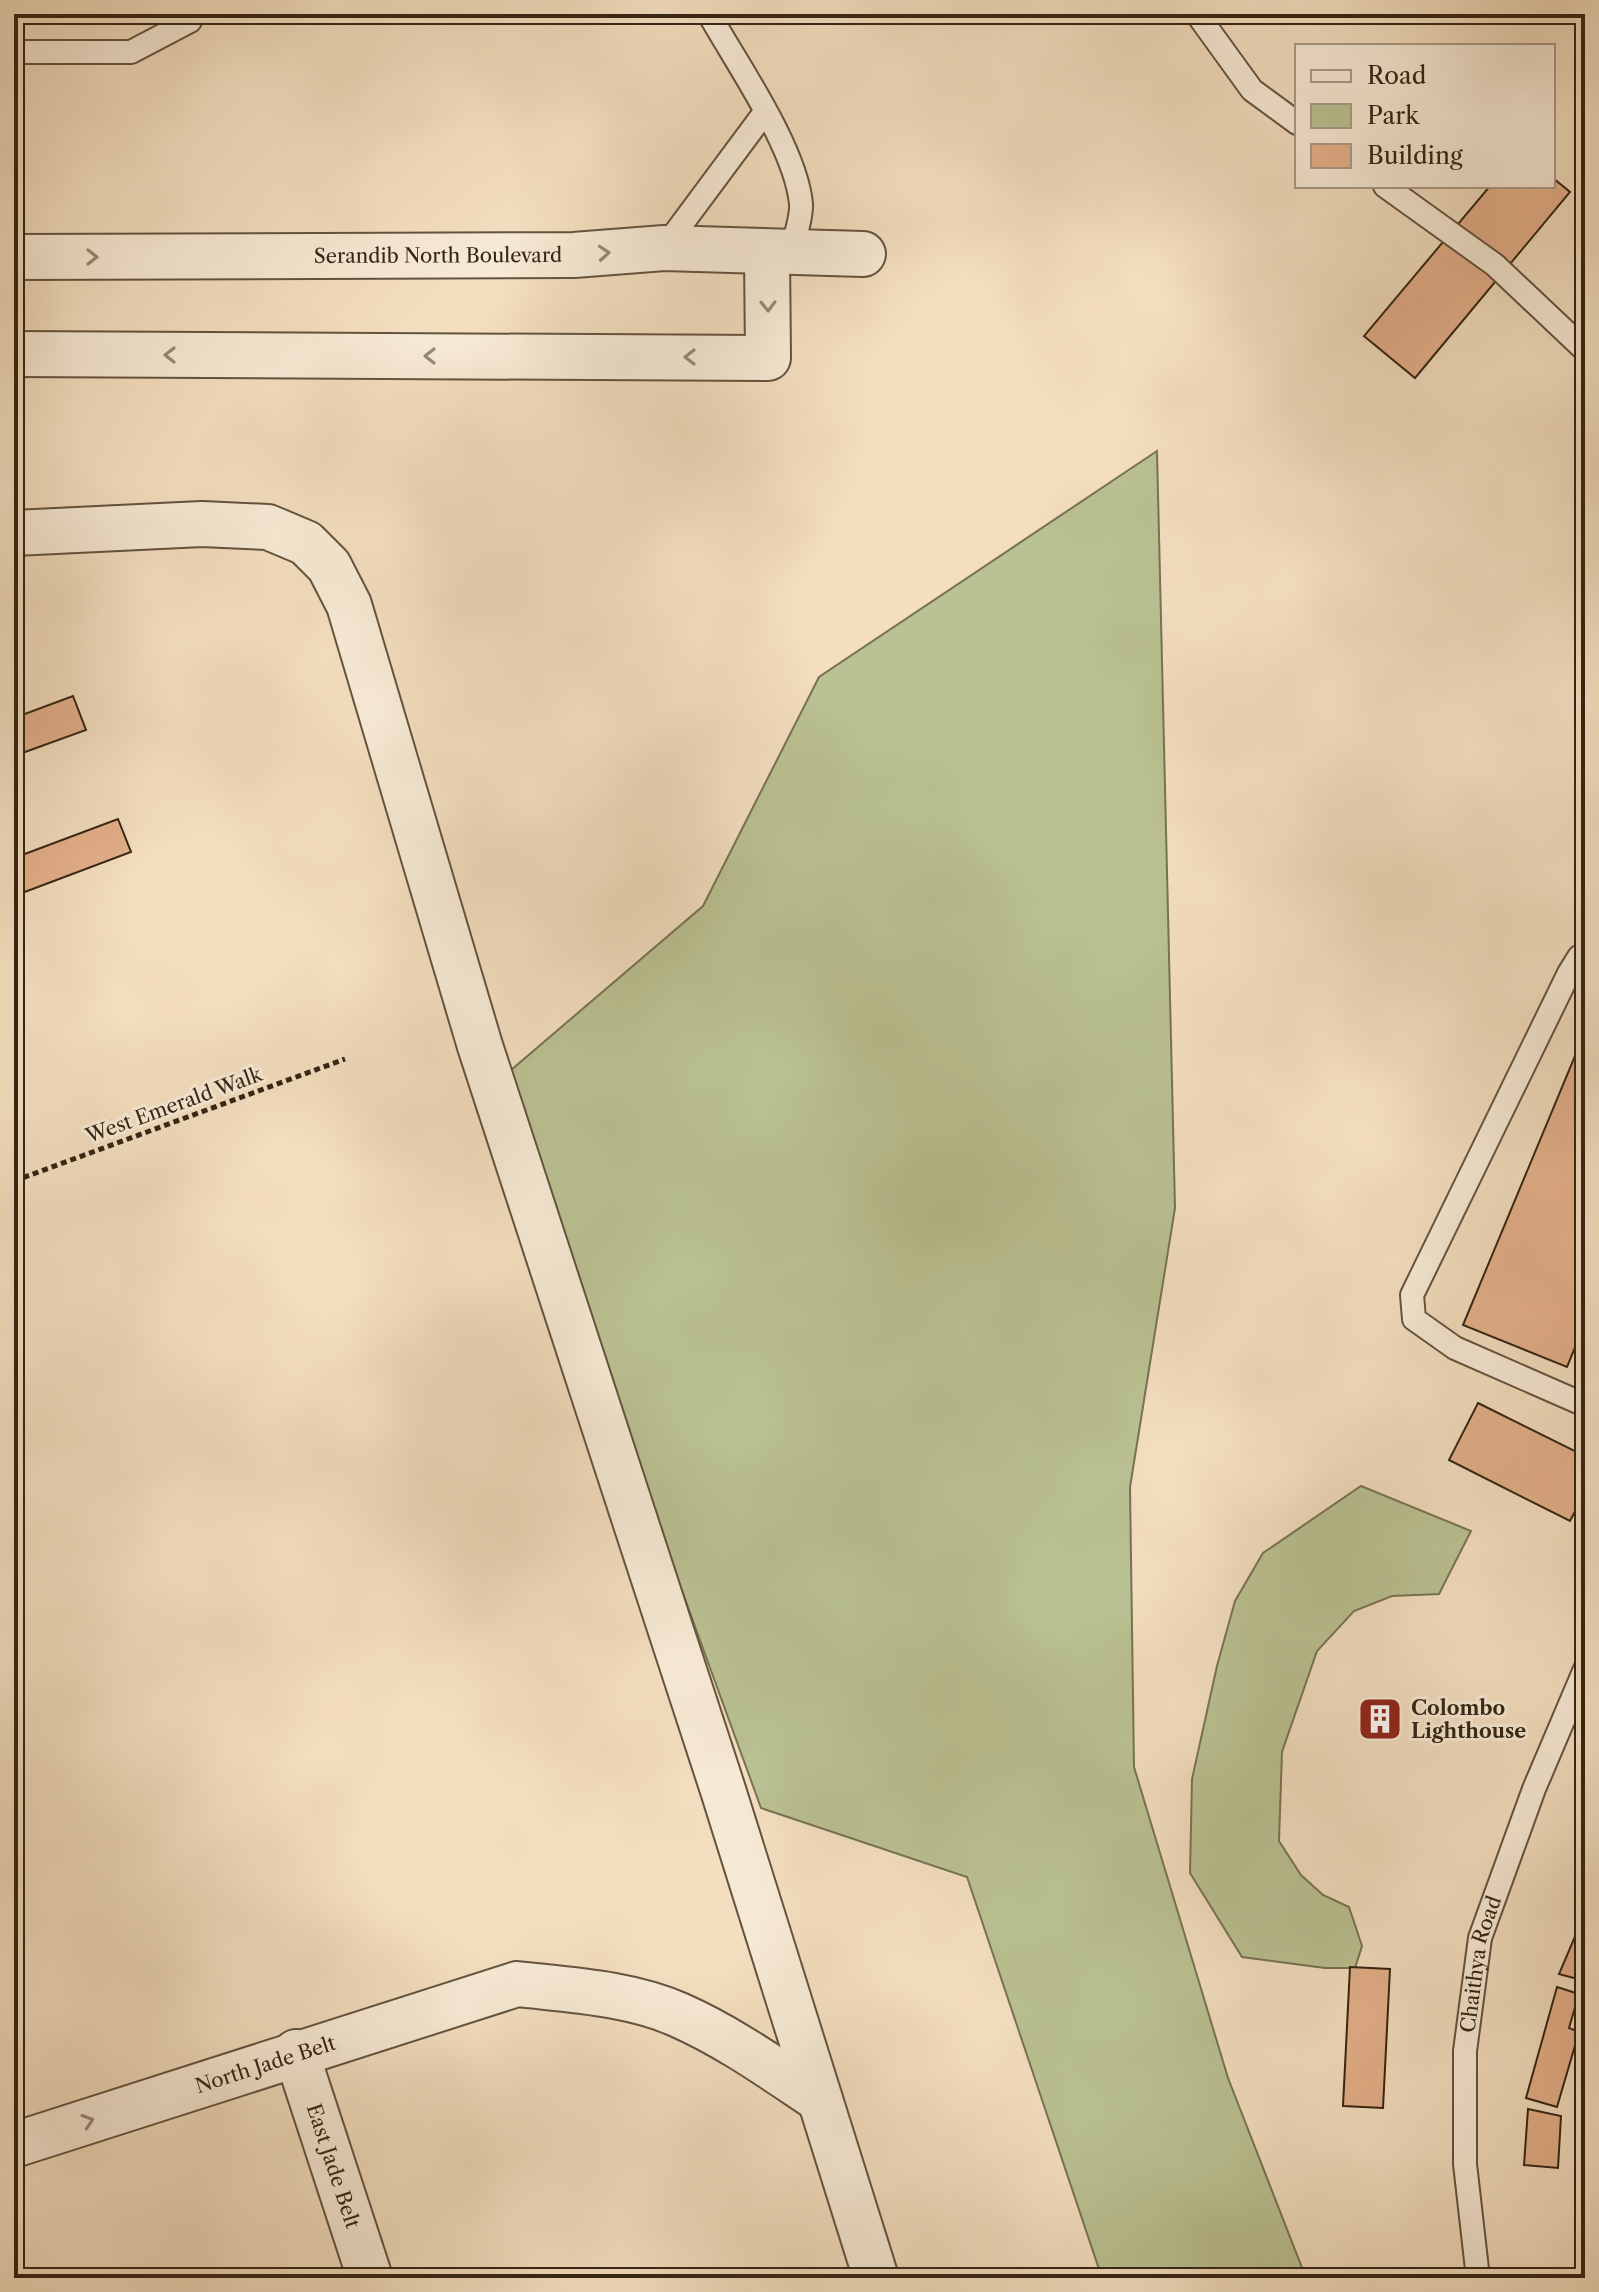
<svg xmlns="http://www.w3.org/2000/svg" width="1599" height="2292" font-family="'Libre Caslon Text',serif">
<rect width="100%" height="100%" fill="#f3debf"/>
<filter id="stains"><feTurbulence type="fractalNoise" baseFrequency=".0025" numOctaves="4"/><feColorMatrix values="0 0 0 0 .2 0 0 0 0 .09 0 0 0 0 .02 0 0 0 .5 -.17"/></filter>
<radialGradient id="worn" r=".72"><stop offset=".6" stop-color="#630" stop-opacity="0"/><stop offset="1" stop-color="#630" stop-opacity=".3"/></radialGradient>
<path fill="#bac192" stroke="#777353" stroke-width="2" d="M1157,451L1175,1208L1130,1487L1134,1767L1228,2078L1306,2278H1102L967,1877L761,1808L497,1082L703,906L819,677Z
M1361,1486L1471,1531L1439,1594L1392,1596L1354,1611L1317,1651L1282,1752L1279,1841L1301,1875L1323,1895L1349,1907L1362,1946L1355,1968H1325L1242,1957L1190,1873L1192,1779L1217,1666L1235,1601L1263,1553Z"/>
<path fill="#e4b08a" stroke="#342514" stroke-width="2" d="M1553,178L1570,192L1415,378L1364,336L1490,186H1553Z
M73,696L86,730L14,756V718Z
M118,819L131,852L14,896V858Z
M1585,1032V1323L1567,1367L1463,1325Z
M1478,1403L1585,1456V1492L1570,1521L1449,1460Z
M1368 1720a12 12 0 1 1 24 0a12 12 0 1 1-24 0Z
M1579,1927L1585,1930V1981L1559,1974Z
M1350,1967L1390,1969L1383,2108L1343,2106Z
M1557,1987L1579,1994L1569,2028L1579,2032L1557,2107L1526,2098Z
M1528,2109L1561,2116L1558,2168L1524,2165Z"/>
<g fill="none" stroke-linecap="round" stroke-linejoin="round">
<g stroke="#64533f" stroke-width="26">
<g id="lane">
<path d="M709,14C737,64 796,148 801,204C802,219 794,238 791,253"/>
<path d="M1197,14L1252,90L1297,123"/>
<path d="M14,52H131L190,21L192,14"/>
<path d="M1385,186L1495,265L1585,350"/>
<path d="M664,248L765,112"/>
<path d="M1585,958L1579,957L1569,973L1412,1295L1414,1319L1455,1348L1585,1405"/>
<path id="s1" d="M1478,2278L1465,2164V2051L1480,1938L1534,1789L1585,1669"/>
</g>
</g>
<g stroke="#64533f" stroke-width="48">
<g id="street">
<path id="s2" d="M14,257L574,255L664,248L863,254"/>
<path d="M14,354L768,358L767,254"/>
<path d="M14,533L202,524L268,527L306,543L329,566L349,605L480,1046L723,1790L876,2278"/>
<path id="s3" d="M296,2052L370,2278"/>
<path id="s4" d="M14,2145L517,1984C570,1990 630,1993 679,2015C729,2037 775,2070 820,2100"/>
</g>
</g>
<path stroke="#342514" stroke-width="5" stroke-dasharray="6 4" stroke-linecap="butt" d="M14,1181L345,1059"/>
<use href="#lane" stroke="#f7ead5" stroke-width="22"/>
<use href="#street" stroke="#f7ead5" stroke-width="44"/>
</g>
<defs><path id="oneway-chevron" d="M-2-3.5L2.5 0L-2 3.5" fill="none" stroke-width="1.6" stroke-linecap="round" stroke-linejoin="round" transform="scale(2)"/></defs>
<g stroke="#968874">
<use href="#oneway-chevron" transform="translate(604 253) rotate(-4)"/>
<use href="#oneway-chevron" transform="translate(92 257)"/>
<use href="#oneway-chevron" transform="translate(768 306) rotate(89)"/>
<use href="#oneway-chevron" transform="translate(170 355) rotate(-180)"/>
<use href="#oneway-chevron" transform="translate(430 356) rotate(-180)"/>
<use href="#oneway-chevron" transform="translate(690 357) rotate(-180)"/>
<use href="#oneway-chevron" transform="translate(88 2121) rotate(-18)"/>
</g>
<defs>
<g id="building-square" transform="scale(2.3)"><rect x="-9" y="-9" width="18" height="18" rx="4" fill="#8f2418" stroke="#f7ead5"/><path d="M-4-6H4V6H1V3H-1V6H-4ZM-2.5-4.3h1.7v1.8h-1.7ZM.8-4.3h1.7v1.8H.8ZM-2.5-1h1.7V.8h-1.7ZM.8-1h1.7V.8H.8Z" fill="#fff"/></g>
</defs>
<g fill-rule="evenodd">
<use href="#building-square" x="1380" y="1719"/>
</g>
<g text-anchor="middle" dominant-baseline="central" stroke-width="6" stroke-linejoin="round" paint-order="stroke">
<g font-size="20" fill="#342514" stroke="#f7ead5">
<text stroke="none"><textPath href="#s2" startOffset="424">Serandib North Boulevard</textPath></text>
<text transform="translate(174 1105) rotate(-20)">West Emerald Walk</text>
<text stroke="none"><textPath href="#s1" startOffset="316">Chaithya Road</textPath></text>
<text stroke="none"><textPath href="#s4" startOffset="264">North Jade Belt</textPath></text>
<text stroke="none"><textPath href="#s3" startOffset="120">East Jade Belt</textPath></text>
</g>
<g font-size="20" font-weight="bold" fill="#342514" stroke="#f7ead5" text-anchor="start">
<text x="1411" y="1708">Colombo<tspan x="1411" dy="23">Lighthouse</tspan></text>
</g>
</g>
<rect width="1599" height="2292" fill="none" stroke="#f3debf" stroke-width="48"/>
<rect x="16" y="16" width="1567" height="2260" fill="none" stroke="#342514" stroke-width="4"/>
<rect x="24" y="24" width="1551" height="2244" fill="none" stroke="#342514" stroke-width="2"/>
<rect x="1295" y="44" width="260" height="144" fill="#f7ead5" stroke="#a99b88" stroke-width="2"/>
<rect x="1311" y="70" width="40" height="12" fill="#f7ead5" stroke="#a99b88" stroke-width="2"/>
<text x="1367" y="84" font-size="24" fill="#342514">Road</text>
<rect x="1311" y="104" width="40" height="24" fill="#bac192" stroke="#a99b88" stroke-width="2"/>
<text x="1367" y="124" font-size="24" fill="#342514">Park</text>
<rect x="1311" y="144" width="40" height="24" fill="#e4b08a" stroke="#a99b88" stroke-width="2"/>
<text x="1367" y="164" font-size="24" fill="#342514">Building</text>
<rect width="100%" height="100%" filter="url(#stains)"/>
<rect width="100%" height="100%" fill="url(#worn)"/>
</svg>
